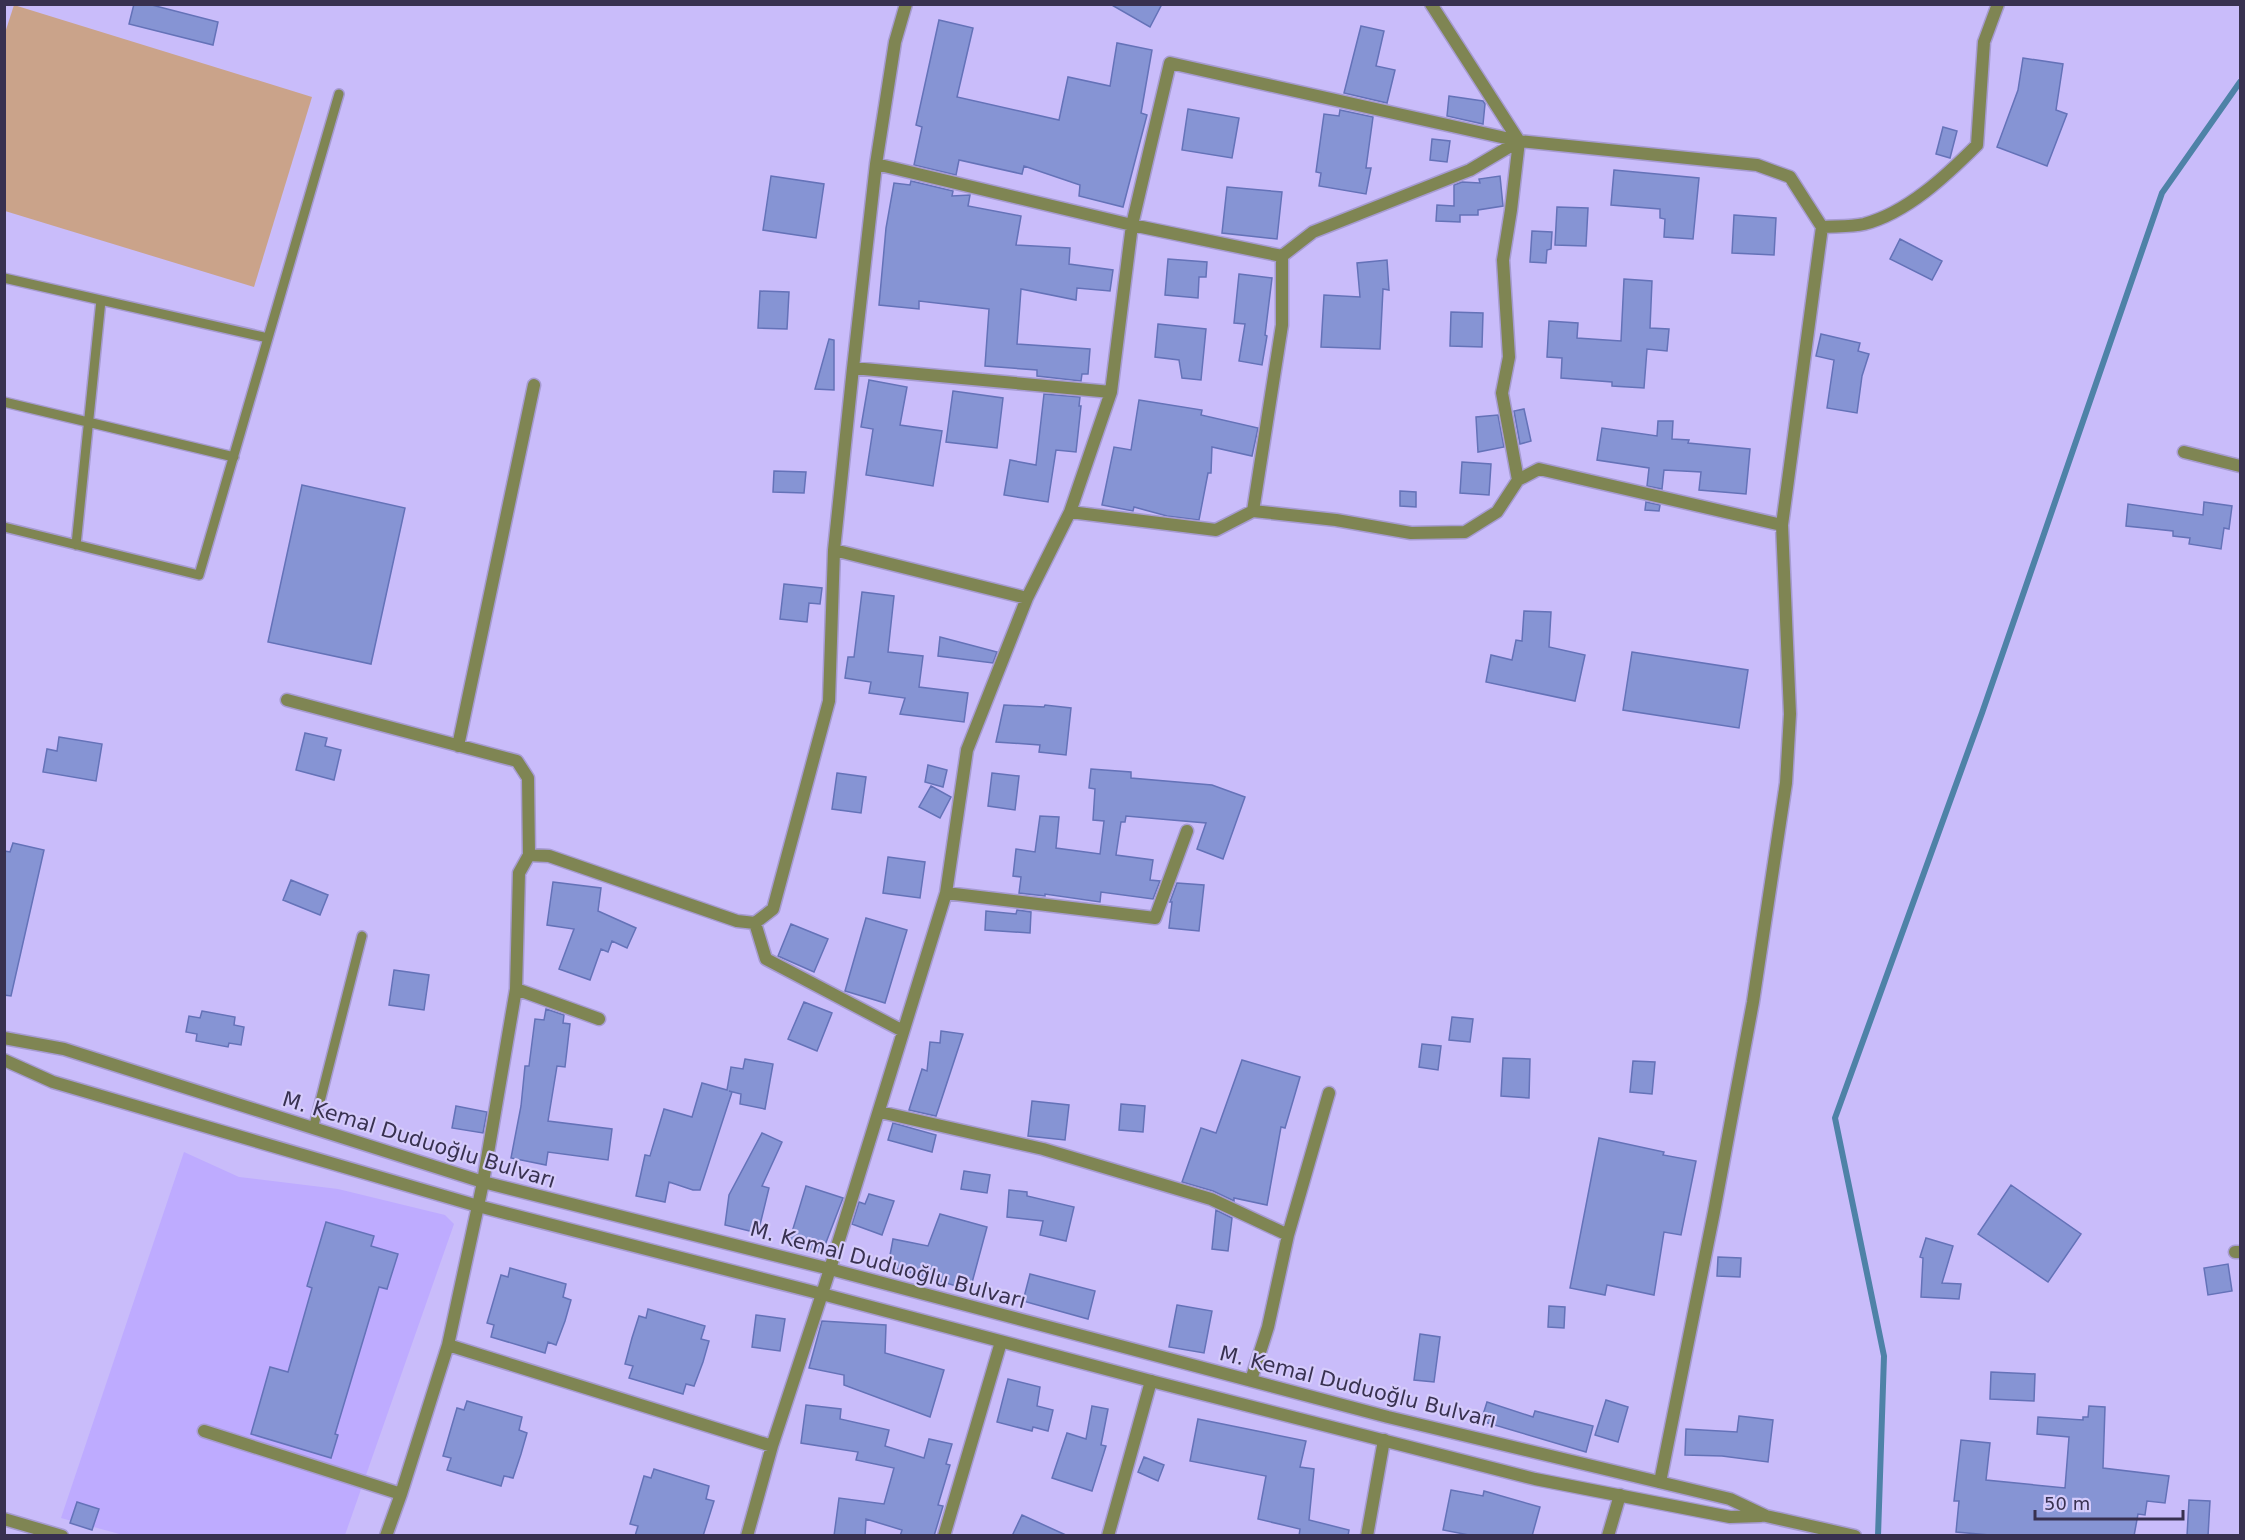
<svg xmlns="http://www.w3.org/2000/svg" width="2245" height="1540" font-family="'DejaVu Sans',sans-serif">
<rect width="100%" height="100%" fill="#c9bcfa"/>
<path fill="#beabff" d="M184,1152L239,1177L338,1189L445,1215L454,1224L345,1535H123L61,1518Z"/>
<path fill="#caa38a" d="M14,5L312,97L254,287L5,211L4,36Z"/>
<g fill="none" stroke-linecap="round" stroke-linejoin="round">
<path stroke="#4e82a7" stroke-width="6" d="M1878,1536L1884,1356L1835,1118L1982,713L2162,193L2240,82"/>
</g>
<path fill="#8694d4" stroke="#6472b8" stroke-width="1.5" d="M134,4H148L218,22L213,45L129,24Z
M1110,4H1162L1150,27Z
M939,20L973,28L957,97L1059,120L1068,77L1110,86L1117,43L1152,50L1141,113L1147,115L1123,207L1079,196L1080,185L1024,166L1022,174L959,160L956,175L914,165L922,127L916,125Z
M1361,26L1384,31L1376,66L1395,70L1387,103L1344,93Z
M2023,58L2063,64L2056,110L2067,114L2047,166L1997,147L2018,90Z
M1449,96L1483,101L1485,104L1483,124L1447,116Z
M1188,109L1239,118L1232,158L1182,150Z
M1340,110L1373,117L1366,168H1371L1366,194L1319,186L1321,173L1316,172L1324,114L1339,116Z
M1943,127L1957,131L1950,158L1936,154Z
M1432,139L1450,141L1447,162L1430,160Z
M1614,170L1699,178L1693,239L1664,237L1665,219L1660,218V209L1611,205Z
M771,176L824,184L816,238L763,230Z
M1500,176L1503,206L1478,210V215H1460V222L1436,221L1437,205L1454,206V185L1462,182L1480,183L1479,179Z
M911,181L953,191L952,196L970,195L968,206L1021,216L1016,245L1070,248L1069,264L1113,270L1110,291L1077,288L1076,300L1021,289L1017,344L1090,349L1088,374H1082L1081,381L1037,376V370L985,366L989,309L919,301V309L879,305L886,228L894,183L910,185Z
M1227,187L1282,192L1277,239L1222,233Z
M1557,207L1588,208L1586,246L1555,245Z
M1734,215L1776,218L1774,255L1732,253Z
M1532,231L1552,232L1551,249L1547,250L1546,263L1530,262Z
M1900,239L1942,261L1932,280L1890,259Z
M1168,259L1207,262L1206,277H1199L1198,298L1165,295Z
M1387,260L1389,290L1383,289L1380,349L1321,347L1324,295L1360,297L1357,263Z
M1239,274L1272,278L1265,335L1267,336L1262,365L1239,361L1245,324L1234,323Z
M1624,279L1652,281L1650,328L1669,329L1667,351L1647,349L1644,388L1612,386V382L1561,378L1562,358L1547,357L1549,321L1578,323L1577,338L1621,341Z
M760,291L789,292L787,329L758,328Z
M1451,312L1483,313L1482,347L1450,346Z
M1158,324L1206,329L1201,380L1182,378L1179,360L1155,357Z
M1821,334L1860,343L1858,351L1869,354L1862,376L1857,413L1827,408L1834,360L1816,356Z
M829,339L834,340V390L815,389Z
M869,380L907,387L900,425L942,431L933,486L866,475L873,429L861,427Z
M953,391L1003,398L997,448L946,442Z
M1044,394L1080,397L1079,406H1081L1076,452L1056,450L1048,502L1004,495L1010,460L1036,465Z
M1139,400L1202,410L1201,415L1258,428L1252,456L1212,447L1211,473H1208L1199,520L1167,516L1134,507L1133,511L1102,505L1114,447L1131,450Z
M1524,409L1531,441L1520,444L1514,411Z
M1498,415L1504,447L1478,452L1476,417Z
M1658,421H1673L1672,439L1689,440L1688,443L1750,449L1746,494L1699,490L1701,472L1664,470L1662,489L1647,486L1649,468L1597,460L1602,428L1657,436Z
M1462,462L1491,464L1489,495L1460,493Z
M774,471L806,472L804,493L773,492Z
M302,485L405,508L371,664L268,642Z
M1400,491L1416,492V507L1400,506Z
M1646,502L1660,505L1659,511L1645,510Z
M2204,502L2232,506L2229,529L2224,528L2221,549L2189,544L2190,538L2173,536V531L2126,526L2128,504L2203,515Z
M784,584L822,588L820,604L809,603L807,622L780,619Z
M862,592L894,596L888,652L923,656L919,687L968,693L964,722L900,714L905,698L869,693L871,682L845,678L848,657H854Z
M1524,611L1551,612L1549,647L1585,655L1575,701L1486,682L1491,655L1512,660L1516,640L1522,641Z
M940,637L997,652L993,663L938,656Z
M1632,652L1748,670L1739,728L1623,710Z
M1004,705L1044,707L1045,705L1071,708L1066,755L1039,752L1040,745L996,742Z
M305,733L327,738L325,746L341,750L334,780L296,770Z
M59,737L102,744L96,781L43,772L47,749L57,751Z
M928,765L947,770L943,787L925,782Z
M1091,769L1131,772V778L1212,785L1245,797L1223,859L1197,849L1206,823L1126,816L1125,822H1121L1116,855L1153,860L1150,880L1160,881L1153,899L1101,892L1100,902L1045,894V896L1019,893L1021,877L1013,876L1016,849L1035,852L1040,816L1059,817L1056,848L1100,854L1104,821L1093,820L1095,789L1089,788Z
M837,773L866,777L861,813L832,809Z
M992,773L1019,776L1015,810L988,806Z
M931,786L951,797L940,818L919,807Z
M13,843L44,850L11,996L4,995V851L10,852Z
M888,857L925,862L920,898L883,893Z
M291,880L328,895L320,915L283,900Z
M553,882L601,888L598,911L636,928L627,948L612,941L608,952L601,949L590,980L559,969L574,929L547,925Z
M1177,883L1204,885L1199,931L1169,928L1172,902H1170Z
M1017,910L1031,912L1030,933L985,930L986,911L1016,914Z
M866,918L907,930L885,1003L845,991Z
M791,924L828,939L814,972L778,956Z
M394,970L429,975L424,1010L389,1005Z
M804,1002L832,1013L817,1051L788,1039Z
M546,1009L564,1015L563,1023L570,1024L565,1067L557,1066L548,1121L612,1129L608,1160L548,1152L546,1165L511,1158L521,1106L525,1066H529L535,1019L544,1020Z
M202,1011L235,1017L234,1025L244,1027L241,1045L229,1043L228,1047L196,1041L197,1034L186,1032L189,1016L200,1018Z
M1452,1017L1473,1019L1470,1042L1449,1040Z
M941,1031L963,1034L936,1116L909,1110L922,1069L927,1071L930,1042L940,1043Z
M1422,1044L1441,1046L1438,1070L1419,1067Z
M1503,1058L1530,1059L1529,1098L1501,1096Z
M745,1059L773,1064L765,1109L740,1104L741,1094L729,1091L732,1092L700,1190H693L669,1182L665,1202L636,1196L645,1155L650,1156L664,1109L692,1117L702,1083L727,1090L731,1067L743,1069Z
M1242,1060L1300,1077L1285,1128L1281,1127L1267,1205L1234,1198V1201L1213,1191L1182,1182L1201,1128L1216,1133Z
M1633,1061L1655,1062L1652,1094L1630,1092Z
M1032,1101L1069,1105L1065,1140L1028,1136Z
M1121,1104L1145,1106L1143,1132L1119,1130Z
M456,1106L487,1112L483,1133L452,1128Z
M893,1123L936,1135L932,1152L888,1140Z
M762,1133L782,1142L762,1186L769,1188L758,1233L725,1225L729,1195Z
M1599,1138L1664,1152L1663,1155L1696,1161L1681,1235L1664,1232L1654,1295L1607,1285L1605,1295L1570,1288Z
M964,1171L990,1175L987,1193L961,1189Z
M2011,1185L2081,1234L2048,1282L1978,1234Z
M806,1186L843,1198L822,1253L789,1242Z
M1009,1190L1027,1192V1196L1074,1207L1066,1241L1040,1235L1043,1221L1007,1217Z
M869,1194L894,1201L882,1235L852,1224L859,1202L865,1204Z
M1216,1210L1232,1218L1228,1251L1212,1249Z
M940,1214L987,1227L970,1290L888,1266L893,1239L928,1246Z
M326,1222L374,1236L371,1246L398,1254L387,1289L379,1287L335,1434L338,1435L331,1458L251,1434L270,1367L288,1372L312,1288L307,1286Z
M1926,1238L1953,1246L1942,1283L1961,1284L1959,1299L1921,1297L1923,1258L1920,1257Z
M1718,1257L1741,1258L1740,1277L1717,1276Z
M2228,1264L2232,1291L2208,1295L2204,1268Z
M510,1268L566,1284L563,1297L571,1300L565,1321L556,1345L548,1342L545,1353L491,1337L494,1325L487,1323L501,1275L508,1277Z
M1030,1274L1095,1291L1088,1319L1023,1301Z
M1177,1305L1212,1311L1204,1353L1169,1347Z
M1549,1306L1565,1307L1564,1328L1548,1327Z
M648,1309L705,1326L701,1339L709,1341L703,1362L694,1386L686,1384L683,1394L629,1378L633,1366L625,1364L632,1338L639,1316L646,1318Z
M756,1315L785,1319L780,1351L752,1347Z
M822,1321L886,1325L885,1353L944,1370L930,1417L844,1385V1375L809,1368Z
M1420,1334L1440,1337L1434,1382L1414,1380Z
M1991,1372L2035,1374L2034,1401L1990,1399Z
M1008,1379L1040,1387L1037,1406L1053,1410L1048,1431L1033,1427L1032,1431L997,1422Z
M1606,1400L1628,1407L1618,1442L1595,1435Z
M467,1401L522,1417L519,1430L527,1433L521,1454L513,1478L504,1476L501,1486L447,1470L451,1458L443,1456L452,1425L457,1408L464,1410Z
M1487,1402L1533,1417L1535,1411L1593,1426L1586,1452L1481,1421Z
M806,1405L841,1409L840,1419L889,1430L885,1446L924,1458L929,1439L952,1444L946,1464L950,1465L938,1505L943,1506L934,1536H900L902,1530L866,1519L865,1536H834L839,1498L884,1504L894,1468L856,1460L858,1452L801,1443Z
M1092,1406L1108,1409L1101,1445L1106,1446L1092,1491L1052,1478L1067,1433L1086,1439Z
M2089,1406L2105,1407L2103,1468L2169,1476L2165,1503L2147,1501L2145,1515L2138,1514L2134,1536H2001L1956,1532L1959,1501H1954L1961,1440L1990,1443L1986,1480L2065,1488L2069,1437L2037,1434L2038,1417L2083,1420V1417H2088Z
M1739,1416L1773,1420L1768,1462L1722,1456L1685,1455L1686,1429L1737,1432Z
M1198,1419L1306,1441L1300,1467L1314,1469L1309,1520L1349,1530L1348,1536H1299L1300,1529L1258,1519L1266,1476L1190,1461Z
M1144,1457L1164,1465L1158,1481L1138,1472Z
M654,1469L709,1486L706,1499L714,1501L703,1536H635L638,1526L630,1524L644,1476L651,1478Z
M1451,1490L1483,1496L1484,1491L1540,1507L1532,1536H1474L1443,1530Z
M2189,1500L2210,1501L2208,1536H2187Z
M77,1502L99,1509L92,1530L70,1523Z
M1022,1515L1068,1536H1012Z"/>
<g fill="none" stroke-linecap="round" stroke-linejoin="round">
<g stroke="#a69bd1" stroke-width="12">
<path id="service" d="M4,278L268,338
M4,402L234,457
M4,527L199,575L339,94
M76,545L101,300
M313,1129L362,936"/>
</g>
<g stroke="#a69bd1" stroke-width="15">
<path id="minor" d="M1431,4L1519,141L1511,210L1503,260L1509,357L1502,393L1518,480
M876,164L1132,225L1282,256
M1822,227C1835,226 1851,227 1864,224C1907,213 1947,175 1977,145L1984,42L1998,4
M1282,256V325L1253,511L1336,520L1411,533L1465,532L1497,512L1518,480L1539,469L1782,525
M1282,256L1313,232L1470,170L1519,141
M853,368L1111,392
M2184,452L2240,466
M1070,512L1216,530L1253,511
M834,550L1027,598
M287,700L517,761L528,778L529,855
M458,746L534,385
M946,893L1155,918L1187,831
M755,923L766,959L903,1031
M516,989L599,1019
M880,1112L1043,1149L1211,1199L1288,1235L1268,1327L1251,1380
M483,1182L516,989L519,873L529,855L549,856L737,921L755,923L773,909L829,701L834,550L853,368L876,164L895,42L906,4
M1288,1235L1329,1093
M2235,1252H2240
M830,1269L946,893L967,750L1027,598L1070,512L1111,392L1132,225L1170,63L1519,141L1757,165L1790,177L1822,227L1782,525L1790,714L1786,783L1753,1002L1714,1212L1660,1482
M448,1345L772,1446
M204,1431L401,1494
M4,1519L62,1536
M386,1536L401,1494L448,1345L478,1206
M747,1536L772,1446L822,1294
M944,1536L1001,1342
M1108,1536L1151,1381
M1367,1536L1384,1440
M1608,1536L1620,1495"/>
</g>
<g stroke="#a69bd1" stroke-width="15">
<path id="tertiary" d="M4,1038L64,1049L483,1182L830,1269L1388,1417L1730,1499L1766,1516L1855,1536
M4,1060L53,1082L478,1206L822,1294L1151,1381L1535,1479L1730,1517L1761,1516
M478,1206L483,1182
M822,1294L830,1269"/>
</g>
<use href="#service" stroke="#7f8553" stroke-width="9"/>
<use href="#minor" stroke="#7f8553" stroke-width="12"/>
<use href="#tertiary" stroke="#7f8553" stroke-width="12"/>
</g>
<g text-anchor="middle" dominant-baseline="central" stroke-width="4.5" stroke-linejoin="round" paint-order="stroke">
<g font-size="21" fill="#383150" stroke="#d5cbfb">
<text transform="translate(419 1140) rotate(17)">M. Kemal Duduoğlu Bulvarı</text>
<text transform="translate(888 1265) rotate(15)">M. Kemal Duduoğlu Bulvarı</text>
<text transform="translate(1358 1387) rotate(14)">M. Kemal Duduoğlu Bulvarı</text>
</g>
</g>
<rect width="2245" height="1540" fill="none" stroke="#383150" stroke-width="12"/>
<path d="M2035 1510v9h148v-9" fill="none" stroke="#383150" stroke-width="3"/>
<text x="2044" y="1510" font-size="18" fill="#383150" stroke="#d5cbfb" stroke-width="4.5" paint-order="stroke">50 m</text>
</svg>
